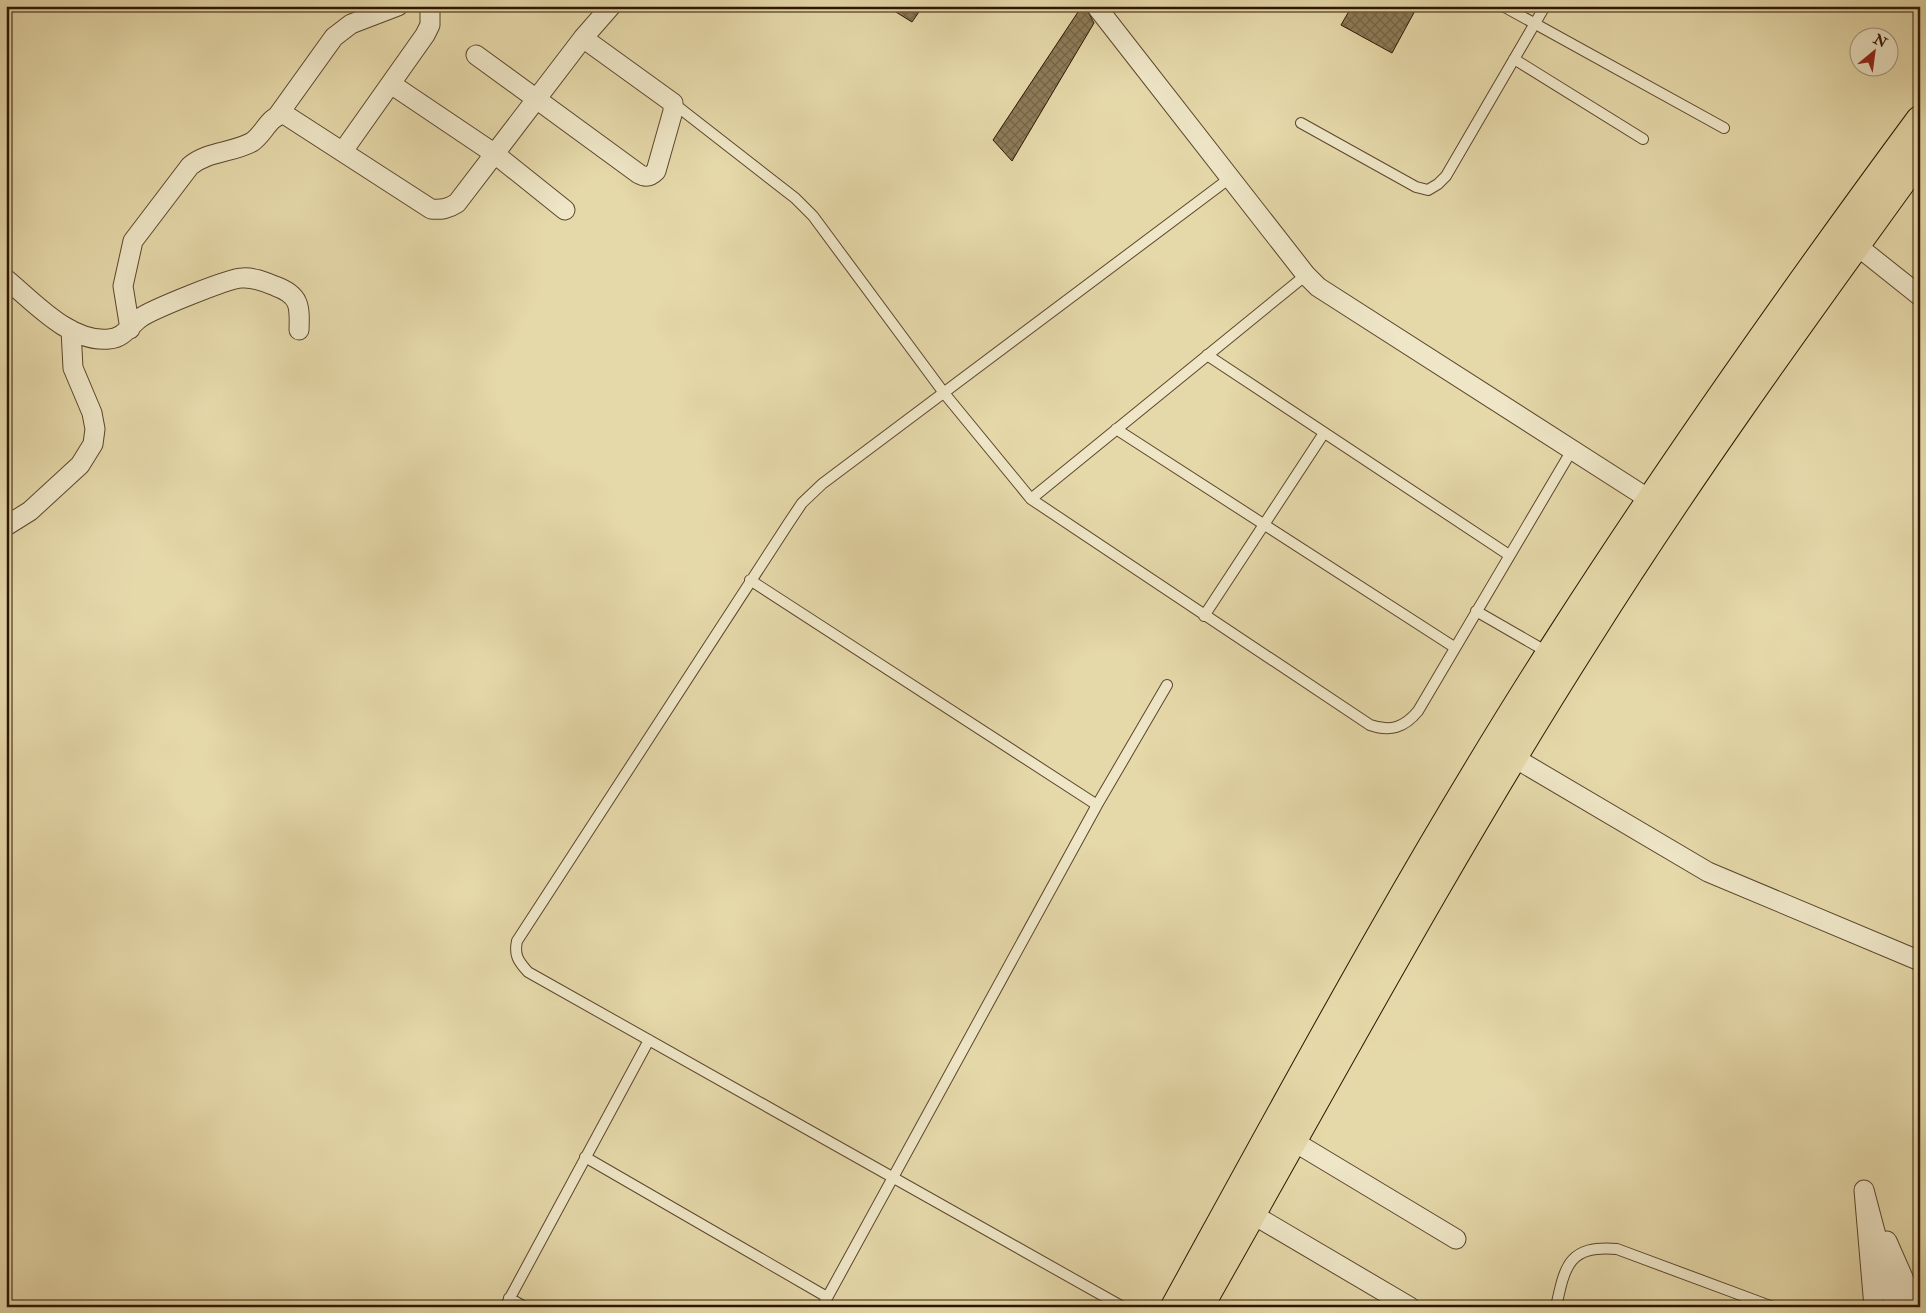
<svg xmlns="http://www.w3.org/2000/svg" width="1926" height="1313" font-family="'IM FELL Double Pica',serif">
<defs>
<pattern id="building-cross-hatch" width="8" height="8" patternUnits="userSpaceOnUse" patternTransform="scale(1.25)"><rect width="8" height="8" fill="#8d7b58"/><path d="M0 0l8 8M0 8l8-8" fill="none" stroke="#746446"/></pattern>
</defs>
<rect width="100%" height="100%" fill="#e5d8a9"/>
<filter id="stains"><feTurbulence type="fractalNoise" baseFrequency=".004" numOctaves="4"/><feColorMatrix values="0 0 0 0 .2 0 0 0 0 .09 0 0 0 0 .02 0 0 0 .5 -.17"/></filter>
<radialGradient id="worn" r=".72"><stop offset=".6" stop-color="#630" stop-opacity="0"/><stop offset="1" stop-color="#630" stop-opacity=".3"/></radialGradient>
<path fill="url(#building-cross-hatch)" stroke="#2e1601" d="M892,6H923L912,22L891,9Z
M1082,6H1085L1094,23L1012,161L993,140Z
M1352,6H1416L1417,7L1392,53L1341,25Z"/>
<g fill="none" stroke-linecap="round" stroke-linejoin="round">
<g stroke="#5c462b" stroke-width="12">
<path id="lane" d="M1503,6L1724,128
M1514,59L1643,139
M673,103L795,198L813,216L944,393L1031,499L1370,725C1390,732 1404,728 1418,711L1572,450
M1301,123L1416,187L1428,190L1438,184L1446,176L1545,6
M1207,355L1509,555
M1116,429L1454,647
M1031,499L1306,275
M750,580L1097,805
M1476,611L1549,653
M1204,616L1324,433
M585,1157L827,1297
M509,1298L525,1307
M505,1307L649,1040
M822,1307L1097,805L1167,685
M1123,1307L528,972C518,961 514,955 517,941L788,524L802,503L822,484L1230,178
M1556,1307C1565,1265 1569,1245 1617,1249L1773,1307"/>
</g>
<g stroke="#5c462b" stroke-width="21">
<path id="street" d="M1096,6L1306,275L1318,287L1652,501
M476,55L639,174C646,178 650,177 656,171L673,111V103L583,38
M391,84L495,154L565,210
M278,115L334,37L351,24L398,6
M343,151L425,35L430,25V6
M1856,245L1920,296
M6,279C34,302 70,343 109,339C124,338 129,326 140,318C151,310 229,278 242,278C254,277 265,282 275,286C300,295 300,306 299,330
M130,329L123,286L133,241L190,166C208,151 232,153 252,142C264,134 269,116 284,114L431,209C441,210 448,209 457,203L583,38L611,6
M6,526L30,511L80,465L93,444L95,429L92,413L73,368L71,330
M1513,757L1708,872L1920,961
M1293,1141L1456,1239
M1252,1214L1410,1307
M1887,1241L1916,1307
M1874,1307L1864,1190L1895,1307"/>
</g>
<g stroke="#2e1601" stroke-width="30">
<path id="primary" d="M1175,1307C1299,1081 1422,852 1562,635C1675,459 1796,288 1920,120
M1199,1307C1326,1083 1448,856 1586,639C1690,473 1805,315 1920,156"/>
</g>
<use href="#lane" stroke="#eee6c7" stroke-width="10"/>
<use href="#street" stroke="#eee6c7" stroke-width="19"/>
<use href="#primary" stroke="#e5d8a9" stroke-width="28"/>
</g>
<rect width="1926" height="1313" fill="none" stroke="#e5d8a9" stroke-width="25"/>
<rect x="8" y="8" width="1911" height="1298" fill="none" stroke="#2e1601" stroke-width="2.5"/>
<rect x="12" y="12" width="1901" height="1288" fill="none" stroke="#2e1601"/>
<g transform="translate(1874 52) rotate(29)"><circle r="24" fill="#eee6c7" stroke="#a19378"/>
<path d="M0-4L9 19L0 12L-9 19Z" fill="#8f2418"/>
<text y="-8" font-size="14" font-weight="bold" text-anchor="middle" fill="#2e1601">N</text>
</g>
<rect width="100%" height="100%" filter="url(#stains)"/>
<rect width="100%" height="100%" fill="url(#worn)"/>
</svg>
